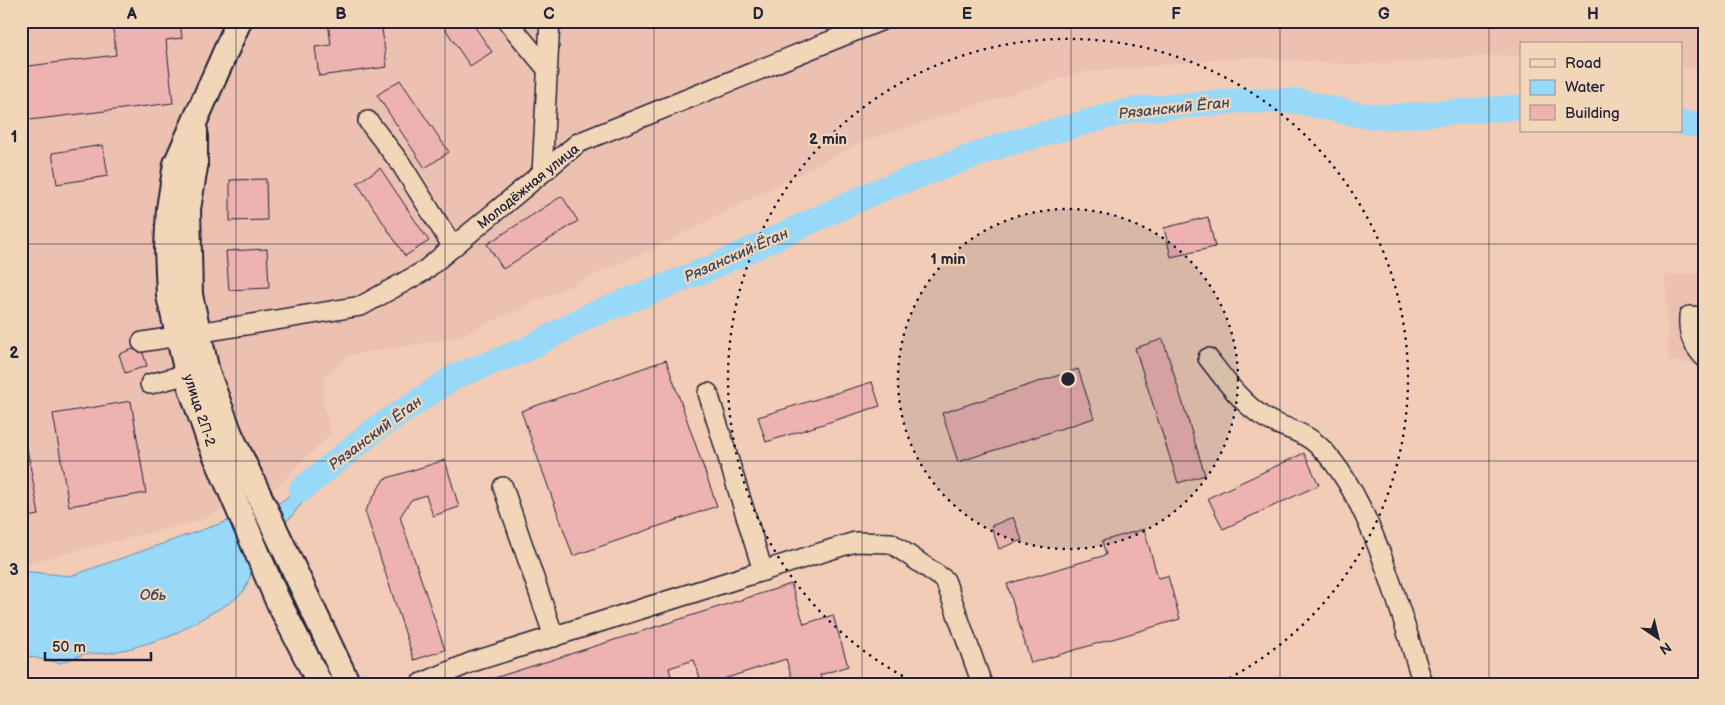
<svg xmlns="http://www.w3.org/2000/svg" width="1725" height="705" viewBox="0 0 1725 705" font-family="'Balsamiq Sans',sans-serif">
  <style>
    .built { fill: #edc1b2 }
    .water { fill: #98d8f9; stroke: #698fad }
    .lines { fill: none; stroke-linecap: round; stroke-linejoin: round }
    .river { stroke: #98d8f9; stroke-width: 25 }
    .building { fill: #eeb3b0; stroke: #22223b }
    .minor-casing { stroke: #22223b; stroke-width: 22 }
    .major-casing { stroke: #22223b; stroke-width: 28 }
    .minor { stroke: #f2d6b8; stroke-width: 19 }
    .major { stroke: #f2d6b8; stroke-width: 24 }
    .grid { fill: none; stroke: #22223b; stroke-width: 1; stroke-opacity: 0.55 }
    .ring { fill: none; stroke: #22223b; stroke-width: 2.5; stroke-dasharray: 2.5 5 }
    .labels { text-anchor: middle; stroke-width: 4.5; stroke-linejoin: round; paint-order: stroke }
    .street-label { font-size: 14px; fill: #22223b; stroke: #f2d6b8 }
    .water-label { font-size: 15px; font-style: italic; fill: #3a4661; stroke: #f2d6b8 }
    .centre { fill: #22223b; stroke: #f2d6b8; stroke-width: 2.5 }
    .ring-label { font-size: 15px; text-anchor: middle; font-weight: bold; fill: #22223b; stroke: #f2d6b8; stroke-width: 4.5; stroke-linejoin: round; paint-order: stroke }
    .neatline { fill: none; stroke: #22223b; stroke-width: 2 }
    .grid-label { font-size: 16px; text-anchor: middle; font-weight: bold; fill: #22223b }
  </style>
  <rect width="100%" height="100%" fill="#f2ccb6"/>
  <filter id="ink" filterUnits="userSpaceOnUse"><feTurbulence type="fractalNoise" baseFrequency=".02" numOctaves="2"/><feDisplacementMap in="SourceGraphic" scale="10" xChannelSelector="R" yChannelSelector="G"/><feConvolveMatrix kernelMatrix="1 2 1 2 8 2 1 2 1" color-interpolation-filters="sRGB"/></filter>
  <g filter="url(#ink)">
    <g class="built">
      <polygon points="21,21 1704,21 1704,70 1681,68 1681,44 1521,44 1521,57 1502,55 1356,65 1250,57 1078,73 864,141 663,244 456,338 349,355 324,378 323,404 331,433 279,485 198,521 27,563 21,562"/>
      <polygon points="1704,273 1704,365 1669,361 1665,275"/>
    </g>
    <polygon class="water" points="321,462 330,477 310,493 291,517 265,539 244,591 231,602 171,636 132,648 109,653 84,654 60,663 21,655 21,571 71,576 213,526 272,507 285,499"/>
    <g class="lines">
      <g class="river">
        <polyline points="1681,123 1704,126"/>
        <polyline points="301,490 377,428 456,376 525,350 586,317 713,267 877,191 1003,145 1131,110 1237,101 1296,101 1360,115 1388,117 1521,107"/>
      </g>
    </g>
    <g class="building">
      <polygon points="112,21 180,21 182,38 166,40 173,103 21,121 21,67 116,55"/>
      <polygon points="328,21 381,21 387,67 319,76 315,47 331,45"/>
      <polygon points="440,21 471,21 492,52 470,66"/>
      <polygon points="400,80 449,152 425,168 377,95"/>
      <polygon points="103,145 108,176 57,184 52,153"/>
      <polygon points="380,168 429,241 405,256 357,183"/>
      <polygon points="266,179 267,220 230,221 230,180"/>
      <polygon points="562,196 578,221 503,269 487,244"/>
      <polygon points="1208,217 1215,247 1171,257 1164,228"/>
      <polygon points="267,249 269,288 229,290 226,251"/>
      <polygon points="1163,339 1205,475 1178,483 1135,348"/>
      <polygon points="133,349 143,353 147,366 125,373 119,354"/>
      <polygon points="666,360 717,506 573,556 521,411"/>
      <polygon points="1078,369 1094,418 958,462 942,413"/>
      <polygon points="872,382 880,406 766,442 758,417"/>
      <polygon points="131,401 146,493 69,506 53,414"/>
      <polygon points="21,448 27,448 39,515 21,518"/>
      <polygon points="1304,453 1319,485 1223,529 1208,498"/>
      <polygon points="445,460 459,507 433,516 426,495 411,500 400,517 445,650 414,660 365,511 384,479"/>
      <polygon points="1013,517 1022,540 999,549 991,526"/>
      <polygon points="1144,529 1158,578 1168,576 1180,619 1031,663 1007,584 1106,555 1102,541"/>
      <polygon points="791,584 804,624 833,615 848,666 820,675 823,684 794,684 786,659 708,684 702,684 694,660 669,668 673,684 486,684 485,681"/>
    </g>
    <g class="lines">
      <defs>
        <g id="minor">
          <polyline points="507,21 547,69"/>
          <polyline points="368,121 401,164 453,247"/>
          <polyline points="542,173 550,21"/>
          <path d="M1704,317l-15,-1c-1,18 3,28 15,41"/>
          <polyline points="142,342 361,306 424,271 578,143 880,21"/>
          <path d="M1208,358c17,22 33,45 57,60 15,9 34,12 48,23 55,43 89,177 110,243"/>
          <polyline points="150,384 188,374"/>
          <polyline points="708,393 763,571"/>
          <polyline points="503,487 554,637"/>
          <polyline points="420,684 472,662 855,542 891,543 945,580 982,684"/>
        </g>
        <g id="major">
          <polyline points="239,21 176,164 169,209 167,247 169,296 190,385 209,440 277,599 320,684"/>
          <polyline points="195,131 195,167 188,209 190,295 207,372 230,434 348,684"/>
        </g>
      </defs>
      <use href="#minor" class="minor-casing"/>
      <use href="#major" class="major-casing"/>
      <use href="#minor" class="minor"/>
      <use href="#major" class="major"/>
    </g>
  </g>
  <path class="grid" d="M236,21v663M445,21v663M654,21v663M862,21v663M1071,21v663M1280,21v663M1489,21v663M21,244h1683M21,461h1683"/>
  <circle cx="1068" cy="379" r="170" fill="#22223b" fill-opacity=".12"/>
  <g class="ring">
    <circle cx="1068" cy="379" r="170"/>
    <path d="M916 683A340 340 0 1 1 1220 683"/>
  </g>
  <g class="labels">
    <g class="street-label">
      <text transform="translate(528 186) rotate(-39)" y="5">Молодёжная улица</text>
      <text transform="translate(200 410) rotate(72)" y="5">улица 2П-2</text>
    </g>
    <g class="water-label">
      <text transform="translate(1174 108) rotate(-6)" y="5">Рязанский Ёган</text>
      <text transform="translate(736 255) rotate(-24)" y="5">Рязанский Ёган</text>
      <text transform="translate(375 433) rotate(-37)" y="5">Рязанский Ёган</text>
      <text x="153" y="600">Обь</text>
    </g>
  </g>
  <circle cx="1068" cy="379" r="8" class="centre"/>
  <g class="ring-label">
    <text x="828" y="144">2 min</text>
    <text x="948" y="264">1 min</text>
  </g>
  <rect width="1725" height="705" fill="none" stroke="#f2d6b8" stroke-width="55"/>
  <rect x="1520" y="42" width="162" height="90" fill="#f2d6b8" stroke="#9f8e86"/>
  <rect x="1530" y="59" width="25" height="8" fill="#f2d6b8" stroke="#9f8e86"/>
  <text x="1565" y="68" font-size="15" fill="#22223b">Road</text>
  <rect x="1530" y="80" width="25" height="15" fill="#98d8f9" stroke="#9f8e86"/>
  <text x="1565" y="92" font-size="15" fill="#22223b">Water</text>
  <rect x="1530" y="105" width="25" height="15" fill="#eeb3b0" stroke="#9f8e86"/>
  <text x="1565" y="118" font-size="15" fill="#22223b">Building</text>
  <g transform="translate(1658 638) rotate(145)" stroke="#f2d6b8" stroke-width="4" paint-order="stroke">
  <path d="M0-4L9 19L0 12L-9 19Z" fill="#22223b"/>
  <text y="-8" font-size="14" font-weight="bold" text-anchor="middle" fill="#22223b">N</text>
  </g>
  <path d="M45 652v8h106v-8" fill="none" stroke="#22223b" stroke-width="2.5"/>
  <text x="52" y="652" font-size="15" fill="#22223b" stroke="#f2d6b8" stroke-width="4" paint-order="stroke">50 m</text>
  <rect x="28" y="28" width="1670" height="650" class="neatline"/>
  <g class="grid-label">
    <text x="132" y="19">A</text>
    <text x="341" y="19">B</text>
    <text x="549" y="19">C</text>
    <text x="758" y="19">D</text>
    <text x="967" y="19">E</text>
    <text x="1176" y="19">F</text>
    <text x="1384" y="19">G</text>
    <text x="1593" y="19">H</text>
    <text x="14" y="142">1</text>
    <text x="14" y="358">2</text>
    <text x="14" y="575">3</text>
  </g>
</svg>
